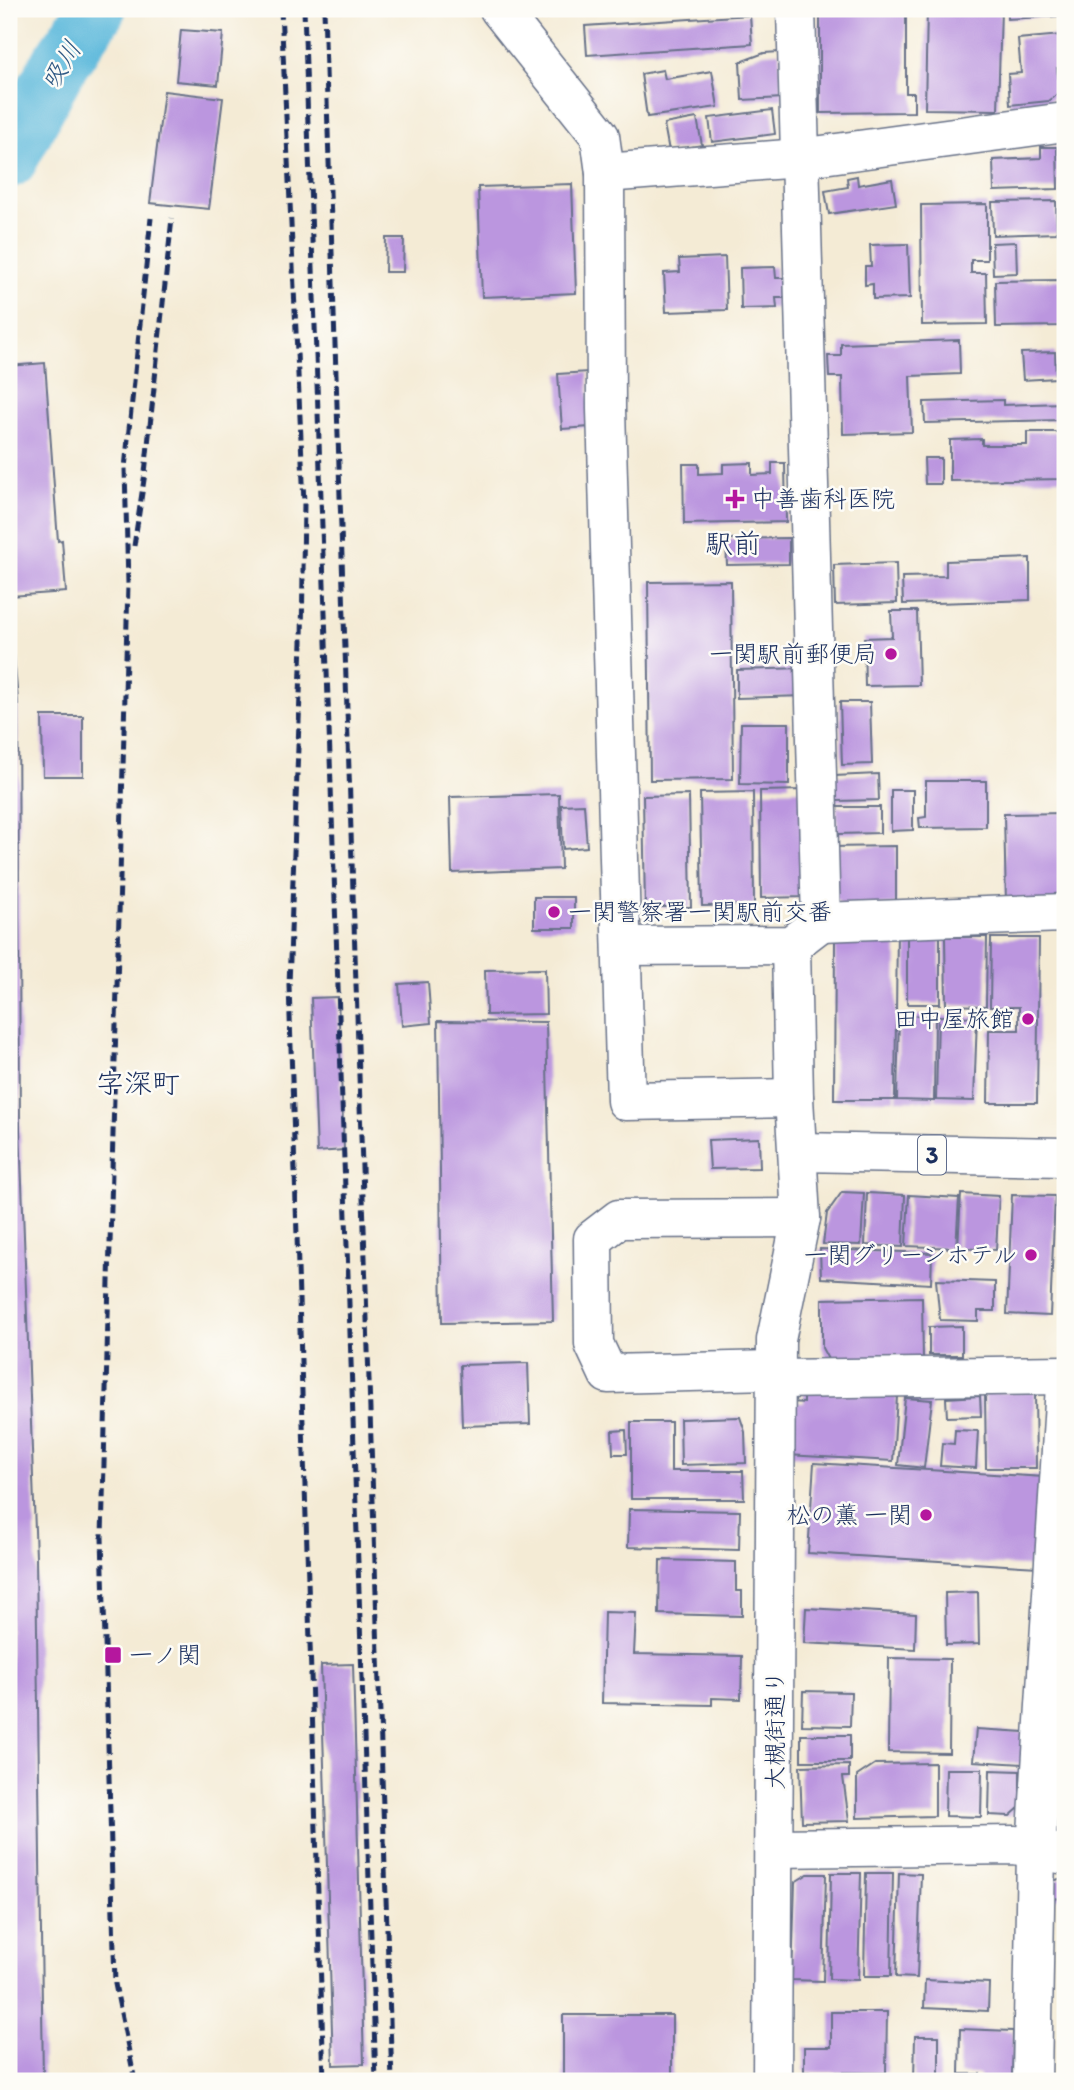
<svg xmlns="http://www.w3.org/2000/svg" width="1074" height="2090" viewBox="0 0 1074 2090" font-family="Itim,'Klee One',sans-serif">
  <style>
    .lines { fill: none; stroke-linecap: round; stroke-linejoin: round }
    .river { stroke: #5ebadc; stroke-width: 58 }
    .building { fill: #bb96df }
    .minor-casing { stroke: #677188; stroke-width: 41 }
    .major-casing { stroke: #677188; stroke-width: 41 }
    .minor { stroke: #fff; stroke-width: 38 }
    .major { stroke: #fff; stroke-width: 38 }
    .rail { stroke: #1b2f5e; stroke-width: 5; stroke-dasharray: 10 5; stroke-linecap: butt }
    .poi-dot { fill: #b5179e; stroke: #fdfcf7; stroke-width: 2.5 }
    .labels { text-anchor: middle; stroke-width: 5; stroke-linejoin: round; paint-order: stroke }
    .shield { fill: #fdfcf7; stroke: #5f6c8c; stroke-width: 2 }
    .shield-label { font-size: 23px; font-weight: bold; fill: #1b2f5e }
    .poi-label { font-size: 24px; fill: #1b2f5e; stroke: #fdfcf7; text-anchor: end }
    .street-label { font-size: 24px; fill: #1b2f5e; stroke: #fdfcf7 }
    .water-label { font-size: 26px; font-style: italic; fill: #2f5984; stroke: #fdfcf7 }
    .quarter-label { font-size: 28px; fill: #1b2f5e; stroke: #fdfcf7 }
  </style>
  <rect width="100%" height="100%" fill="#fdfcf7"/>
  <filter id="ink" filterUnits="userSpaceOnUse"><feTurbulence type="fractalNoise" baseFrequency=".0143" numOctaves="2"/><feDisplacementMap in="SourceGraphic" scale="14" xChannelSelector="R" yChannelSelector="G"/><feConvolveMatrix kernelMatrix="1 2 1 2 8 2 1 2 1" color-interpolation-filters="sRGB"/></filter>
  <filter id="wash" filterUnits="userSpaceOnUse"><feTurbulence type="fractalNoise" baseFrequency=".00686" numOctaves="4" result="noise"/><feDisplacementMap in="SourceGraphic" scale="28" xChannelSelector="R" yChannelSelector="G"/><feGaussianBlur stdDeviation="1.57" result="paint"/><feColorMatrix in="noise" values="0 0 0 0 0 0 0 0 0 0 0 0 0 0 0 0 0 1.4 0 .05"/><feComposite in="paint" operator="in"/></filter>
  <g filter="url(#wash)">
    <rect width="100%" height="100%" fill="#f4ebd5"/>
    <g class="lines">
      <polyline class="river" points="9,159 58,66 97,9"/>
    </g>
    <g id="blocks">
      <g class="building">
        <polygon points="531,9 559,9 560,16 541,19 540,12 532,14"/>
        <polygon points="820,9 906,9 906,93 914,93 914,112 820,113"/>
        <polygon points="927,9 1001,9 998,110 925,109"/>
        <polygon points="1007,9 1060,9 1060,16 1007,19"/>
        <polygon points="750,15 752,44 587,55 585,26"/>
        <polygon points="181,30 223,33 218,85 176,81"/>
        <polygon points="1061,35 1064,67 1057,68 1060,92 1049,101 1010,105 1008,74 1021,73 1018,39"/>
        <polygon points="779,52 783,98 742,100 740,62 764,53"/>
        <polygon points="663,70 665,79 712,71 718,107 647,117 641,74"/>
        <polygon points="164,91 223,98 209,209 150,203"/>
        <polygon points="772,110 775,134 712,142 709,118"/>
        <polygon points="697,118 702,145 669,151 664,124"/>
        <polygon points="1041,147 1057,147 1058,189 994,191 993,160 1041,158"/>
        <polygon points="857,176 858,185 892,179 896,204 829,214 825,191 848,187 847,178"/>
        <polygon points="572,184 576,293 482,297 478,187"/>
        <polygon points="1056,201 1057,233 993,235 992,202"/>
        <polygon points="987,204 987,260 971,260 971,273 986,273 987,324 922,325 921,205"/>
        <polygon points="386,238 404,238 403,272 385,272"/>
        <polygon points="1016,242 1017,273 993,274 992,243"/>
        <polygon points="908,244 910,298 873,299 873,284 865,285 865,266 871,266 870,245"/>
        <polygon points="725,257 727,310 666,312 664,273 680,272 679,259"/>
        <polygon points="775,267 776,278 784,278 785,298 776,298 777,308 741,309 740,268"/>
        <polygon points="1062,280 1063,326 996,327 995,281"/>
        <polygon points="959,340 960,374 910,376 912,432 843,434 842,377 829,377 828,356 841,356 841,344"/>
        <polygon points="1055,352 1056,378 1023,380 1021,353"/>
        <polygon points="45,363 58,541 62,540 66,592 10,596 9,366"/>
        <polygon points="588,372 590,427 562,429 558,374"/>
        <polygon points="1003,400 1003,405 1063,403 1063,420 925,423 924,402"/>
        <polygon points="1027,432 1062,432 1063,479 950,481 950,440 982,439 982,445 1027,445"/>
        <polygon points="924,458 941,458 941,484 925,484"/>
        <polygon points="752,463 752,475 772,474 772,463 785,463 786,522 684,524 683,464 699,464 699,474 723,473 723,464"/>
        <polygon points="789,538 789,564 727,565 726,539"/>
        <polygon points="1030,558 1030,600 903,604 902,577 946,576 946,561"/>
        <polygon points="896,563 897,603 835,605 834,565"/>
        <polygon points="731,581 733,779 650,780 648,582"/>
        <polygon points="891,611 917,611 919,685 865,686 864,638 892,637"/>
        <polygon points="11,620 18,701 20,1130 36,1557 43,2081 9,2081"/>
        <polygon points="803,668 804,696 737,698 737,670"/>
        <polygon points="840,702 870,702 872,764 842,765"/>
        <polygon points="42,716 83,716 83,776 43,776"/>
        <polygon points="741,723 789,723 789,785 740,784"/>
        <polygon points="878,774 879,800 835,801 834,776"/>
        <polygon points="926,781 986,781 986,827 920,828 919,818 926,817"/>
        <polygon points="804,790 805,897 761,898 760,791"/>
        <polygon points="891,790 913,790 913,830 891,831"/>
        <polygon points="753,792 754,905 702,906 700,793"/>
        <polygon points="559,794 561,869 452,873 450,797"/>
        <polygon points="689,795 691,907 645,907 643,796"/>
        <polygon points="584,804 587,847 563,849 561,805"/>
        <polygon points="837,807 880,807 880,833 837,834"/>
        <polygon points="1065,813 1065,901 1006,903 1004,814"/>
        <polygon points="896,846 896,905 842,905 829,892 829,847"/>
        <rect x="534" y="897" width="40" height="31"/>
        <polygon points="897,928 895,1100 834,1100 835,941"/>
        <rect x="907" y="937" width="33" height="67"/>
        <polygon points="945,937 987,937 986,1006 946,1005"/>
        <polygon points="991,938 1039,938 1037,1103 988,1103 989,1030 1019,1030 1019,1007 990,1007"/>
        <polygon points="545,969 546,1014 486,1015 485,970"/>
        <polygon points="428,982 431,1023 402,1026 399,984"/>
        <polygon points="338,997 344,1150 317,1152 311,998"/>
        <polygon points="899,1015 935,1016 934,1101 897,1100"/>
        <polygon points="938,1016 977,1017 974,1101 936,1100"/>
        <polygon points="438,1021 546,1022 553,1321 442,1323"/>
        <polygon points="759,1138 760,1168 710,1169 708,1140"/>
        <polygon points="842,1192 864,1193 861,1245 823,1244 827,1213"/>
        <polygon points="867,1193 905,1195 903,1247 865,1245"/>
        <polygon points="961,1194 999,1196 996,1250 958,1248"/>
        <polygon points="909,1195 959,1198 956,1248 906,1246"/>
        <polygon points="1012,1195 1055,1196 1050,1316 1007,1314"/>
        <polygon points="820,1249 932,1253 931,1284 821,1278"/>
        <polygon points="936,1280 995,1282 995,1311 978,1311 978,1321 940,1320"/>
        <polygon points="922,1297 923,1361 830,1363 822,1348 822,1299"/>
        <polygon points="962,1326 962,1355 929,1355 929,1327"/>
        <polygon points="528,1363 530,1424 462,1426 460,1365"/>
        <polygon points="804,1391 897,1396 893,1461 787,1455 791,1402 804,1403"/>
        <polygon points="1035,1392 1036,1468 986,1468 985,1393"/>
        <polygon points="980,1396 981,1416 947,1417 946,1398"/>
        <polygon points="905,1398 932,1400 924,1468 898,1465"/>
        <polygon points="740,1417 745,1432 746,1463 681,1465 680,1419"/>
        <polygon points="631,1422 671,1422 671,1471 743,1471 744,1499 631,1499"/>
        <polygon points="626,1430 627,1454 613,1454 612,1431"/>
        <polygon points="955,1430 978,1431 976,1468 940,1466 942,1443 954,1444"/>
        <polygon points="814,1463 1044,1477 1038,1567 808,1553"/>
        <polygon points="629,1509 740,1511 739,1550 628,1547"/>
        <polygon points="660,1560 736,1562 736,1591 742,1591 742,1616 659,1614"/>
        <polygon points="978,1592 979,1644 946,1645 945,1593"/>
        <polygon points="806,1608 916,1614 915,1649 804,1643"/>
        <polygon points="604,1612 636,1613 634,1654 742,1656 741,1699 712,1698 712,1705 602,1703"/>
        <polygon points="889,1658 950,1659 949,1753 888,1752"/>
        <polygon points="353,1664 364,2064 333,2065 321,1665"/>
        <polygon points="803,1691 851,1692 850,1726 802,1725"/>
        <polygon points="976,1729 1025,1732 1023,1764 973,1761"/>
        <rect x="801" y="1735" width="49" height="26"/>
        <polygon points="935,1763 935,1816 857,1818 857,1776 875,1764"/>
        <polygon points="849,1765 849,1777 843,1777 849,1821 802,1822 800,1766"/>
        <polygon points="946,1769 982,1769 981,1817 945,1816"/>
        <polygon points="990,1770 1020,1771 1020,1807 1010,1816 989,1815"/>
        <polygon points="831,1873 861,1873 858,1980 829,1979"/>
        <polygon points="866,1873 893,1873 891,1976 864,1976"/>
        <polygon points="899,1873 921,1874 917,1978 896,1977"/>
        <polygon points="808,1874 826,1874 823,1981 792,1980 795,1882"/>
        <polygon points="1065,1877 1065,1899 1052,1898 1053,1881"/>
        <polygon points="925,1980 989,1983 988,2011 924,2008"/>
        <polygon points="831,2012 887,2012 886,2073 804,2072 804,2047 831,2047"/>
        <rect x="563" y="2015" width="109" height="66"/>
        <polygon points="960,2029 1013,2031 1012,2081 980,2081 980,2074 959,2074"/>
        <polygon points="915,2036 939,2036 939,2080 914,2080"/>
      </g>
    </g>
  </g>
  <g filter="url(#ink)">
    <use href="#blocks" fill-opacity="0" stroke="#677188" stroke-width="2"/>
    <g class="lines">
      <defs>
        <g id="minor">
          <polyline points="499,9 600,136 605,173 606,409 626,1101 794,1098"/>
          <polyline points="605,173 800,158 1065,122"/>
          <polyline points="821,922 1065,913"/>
          <polyline points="622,946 791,945 821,922 796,9"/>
          <polyline points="775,1370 608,1374 594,1344 593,1239 619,1219 801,1218"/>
          <polyline points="776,1379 1065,1375"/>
          <polyline points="774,1848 1015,1845 1065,1855"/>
          <polyline points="772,2081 776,1340 801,1218 794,1098 791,945"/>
          <polyline points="1032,2081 1036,1849 1065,1386"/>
        </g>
        <polyline id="major" points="799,1152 1065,1157"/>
      </defs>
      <use href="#minor" class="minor-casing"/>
      <use href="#major" class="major-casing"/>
      <use href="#minor" class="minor"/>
      <use href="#major" class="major"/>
      <g class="rail">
        <polyline points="281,9 304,503 302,642 289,985 324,2081"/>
        <polyline points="304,9 376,2081"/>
        <polyline points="324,9 392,2081"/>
        <polyline points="134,546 145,473 172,218"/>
        <polyline points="135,2081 115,1984 102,1537 128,584 125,468 151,218"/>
      </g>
    </g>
  </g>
  <g class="poi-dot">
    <path d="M731.5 488.5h7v7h7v7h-7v7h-7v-7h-7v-7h7z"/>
    <circle cx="891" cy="654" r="7"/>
    <circle cx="554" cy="912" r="7"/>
    <circle cx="1028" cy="1019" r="7"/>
    <circle cx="1031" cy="1255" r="7"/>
    <circle cx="926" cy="1515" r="7"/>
    <rect x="104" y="1646" width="18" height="18" rx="3.5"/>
  </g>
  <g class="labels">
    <rect class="shield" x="918" y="1135.5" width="28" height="39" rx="5"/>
    <g class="shield-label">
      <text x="932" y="1163">3</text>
    </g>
    <g class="poi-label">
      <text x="751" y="507" text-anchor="start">中善歯科医院</text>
      <text x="877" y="662">一関駅前郵便局</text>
      <text x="568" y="920" text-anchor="start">一関警察署一関駅前交番</text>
      <text x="1014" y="1027">田中屋旅館</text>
      <text x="1017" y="1263">一関グリーンホテル</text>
      <text x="912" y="1523">松の薫 一関</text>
      <text x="129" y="1663" text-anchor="start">一ノ関</text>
    </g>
    <g class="street-label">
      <text transform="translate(775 1730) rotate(-90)" y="8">大槻街通り</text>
    </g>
    <g class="water-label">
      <text transform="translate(61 65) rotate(-59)" y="9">吸川</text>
    </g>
    <g class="quarter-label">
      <text x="733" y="553">駅前</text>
      <text x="138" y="1093">字深町</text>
    </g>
  </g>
  <rect width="1074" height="2090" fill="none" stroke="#fdfcf7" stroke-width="35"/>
</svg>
